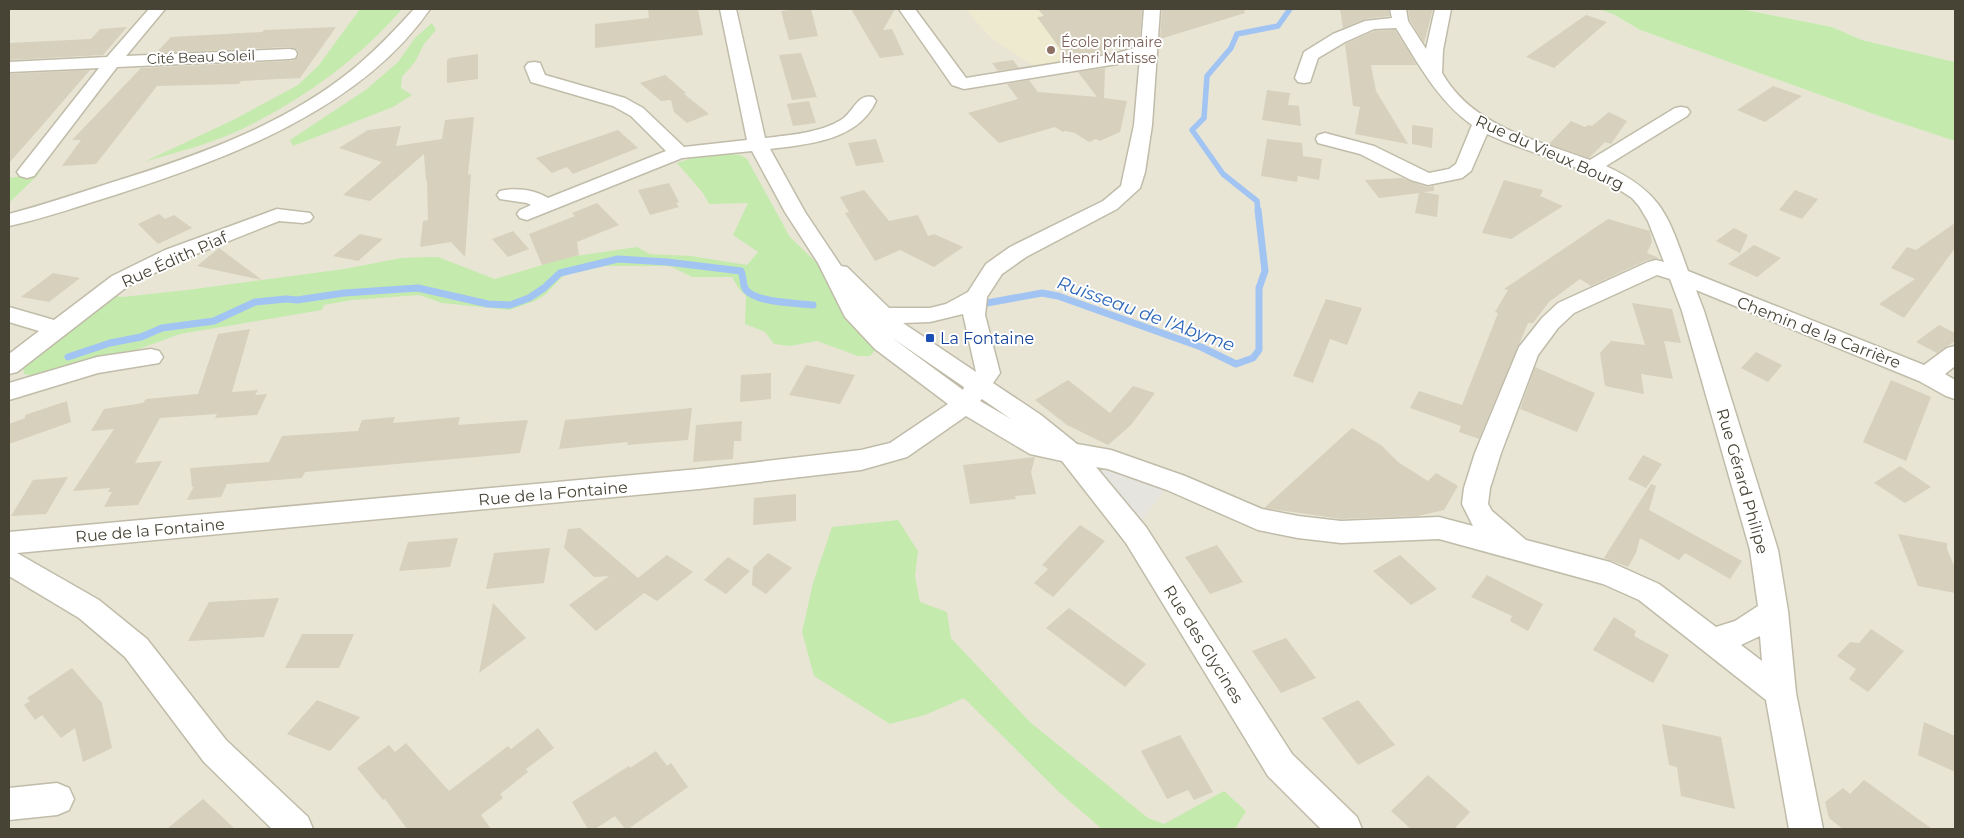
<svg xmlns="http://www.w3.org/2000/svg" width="1964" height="838" viewBox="0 0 1964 838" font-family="Montserrat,sans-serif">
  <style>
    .residential { fill: #e8e5d5 }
    .education { fill: #eeead0 }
    .green { fill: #c5eaae }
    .parking { fill: #e5e4df }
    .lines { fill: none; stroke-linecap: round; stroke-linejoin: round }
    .stream-far1 { stroke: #a1c4f3; stroke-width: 5.5 }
    .stream { stroke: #a1c4f3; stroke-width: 7 }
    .building { fill: #d6d0bc }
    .minor-casing { stroke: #c0bca9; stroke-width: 3 }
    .minor { fill: #fff; fill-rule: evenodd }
    .education-dot { fill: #8d6e63; stroke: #fff; stroke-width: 2 }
    .transit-dot { fill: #1a4fb4; stroke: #fff; stroke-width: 2 }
    .labels { text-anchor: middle; stroke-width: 4; stroke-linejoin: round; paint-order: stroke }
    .far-education-label { font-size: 14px; fill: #785e54; stroke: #fff; text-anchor: start }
    .far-street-label { font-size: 14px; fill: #474335; stroke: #fff }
    .street-label { font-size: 16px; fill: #474335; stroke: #fff }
    .transit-label { font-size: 16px; fill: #164399; stroke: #fff; text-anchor: start }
    .water-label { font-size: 18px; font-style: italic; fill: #2a65b8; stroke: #fff }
  </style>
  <rect width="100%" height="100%" fill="#f4f2e7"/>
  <g class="residential">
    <polygon points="9,9 1597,9 1613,14 1640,30 1879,116 1955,141 1955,829 9,829"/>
    <polygon points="1741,9 1955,9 1955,62 1862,40 1832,27"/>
  </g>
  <polygon class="education" points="965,9 1078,9 1085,17 1097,60 1039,69 992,39"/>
  <g class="green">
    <path d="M360,9h42c-44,51 -100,91 -160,120 -31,15 -65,23 -98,33l91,-43 63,-34 21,-20z"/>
    <polygon points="1597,9 1741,9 1832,27 1862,40 1955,62 1955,141 1879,116 1640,30 1613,14"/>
    <polygon points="432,23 436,30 424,44 415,62 402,77 401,88 412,95 393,107 293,146 290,140 367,89 398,62 415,38"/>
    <polygon points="719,153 740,155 747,159 790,237 822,268 842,314 877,348 870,356 858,356 817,341 790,346 774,344 765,332 745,324 746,296 739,289 732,277 692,277 672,267 667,266 605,266 568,274 562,277 546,294 535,301 509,310 442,303 419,295 352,300 324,305 322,310 180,334 125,354 41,377 24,374 22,363 109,295 122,297 187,290 344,269 401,258 427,257 438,257 495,279 569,257 637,247 650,254 691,256 747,265 758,252 733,235 748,203 709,204 703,193 677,163 698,156"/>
    <polygon points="40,173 10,202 9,203 9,178"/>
    <polygon points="898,520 918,551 915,576 920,602 947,612 951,638 1030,722 1148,818 1164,824 1224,791 1246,811 1235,829 1102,829 1060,793 964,698 925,715 890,724 814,676 802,632 813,583 832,527"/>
  </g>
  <polygon class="parking" points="1108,467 1164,491 1137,526 1101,470"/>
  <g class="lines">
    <polyline class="stream-far1" points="1258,211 1257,201 1223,174 1192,130 1204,118 1207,76 1231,48 1237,34 1278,26 1290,9"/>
    <g class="stream">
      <polyline points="987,303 1042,293 1058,296 1201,347 1236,364 1253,358 1259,350 1259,288 1265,271 1258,210"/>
      <path d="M68,357l42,-14 31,-6 21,-9 52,-7 41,-19 31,-3 11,1 47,-7 74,-5 70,16 22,1 19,-7 15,-10 16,-15 58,-14 49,3 74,9c3,6 1,13 5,19 11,13 51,13 67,15"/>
    </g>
  </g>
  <g class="building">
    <polygon points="648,9 698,9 703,35 595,48 595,24 649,18"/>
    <polygon points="801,9 811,9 818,36 789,40 781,11"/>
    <polygon points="851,9 895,9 883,30 892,29 904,55 880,58"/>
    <polygon points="1038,9 1142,9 1140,38 1128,38 1130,44 1107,45 1106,53 1068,60 1037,17 1044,16"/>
    <polygon points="1162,9 1244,9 1245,13 1160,39"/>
    <polygon points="1340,9 1388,9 1390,16 1365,19 1343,28"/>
    <polygon points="1408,9 1433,9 1424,43 1410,20"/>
    <polygon points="1586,15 1607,22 1554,68 1526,57"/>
    <polygon points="127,27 103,55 9,60 9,43 91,39 100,29"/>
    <polygon points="336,27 300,78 241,81 239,84 157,86 96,164 62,166 81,140 72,140 141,68 289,61 295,60 299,55 297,49 289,47 156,53 171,37 262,32 264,30"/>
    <polygon points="1395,30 1417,65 1371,65 1376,91 1408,144 1355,134 1360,107 1353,106 1345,44 1374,31"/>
    <polygon points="801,53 817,97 792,100 779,55"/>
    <polygon points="478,54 478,79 447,83 447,60 450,58"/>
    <polygon points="1013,60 1019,68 998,71 992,63"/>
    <polygon points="1105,68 1104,98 1127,101 1120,132 1100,141 1096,139 1089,142 1075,133 1065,131 1063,132 1055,127 999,143 968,113 1018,99 1007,84 1029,80 1038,92 1097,97 1078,72"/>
    <polygon points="90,70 39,129 9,163 9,74"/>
    <polygon points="665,75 686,93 684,94 709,114 687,123 674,112 671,100 661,101 640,83"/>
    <polygon points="1773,86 1802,96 1765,122 1737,110"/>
    <polygon points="1267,90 1290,93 1288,105 1299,106 1301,126 1262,120"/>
    <polygon points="809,101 816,123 793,126 787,104"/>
    <polygon points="1609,112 1627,121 1611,144 1605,142 1589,158 1549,144 1571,121 1585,127 1588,125 1592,126"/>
    <polygon points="474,117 468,175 471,174 465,257 451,242 420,247 423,221 428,220 427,180 426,181 424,154 370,201 343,195 382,162 339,148 368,130 401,126 396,146 442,139 445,120"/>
    <polygon points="1412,125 1433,128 1432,148 1412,144"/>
    <polygon points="618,130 638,148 573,174 567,167 552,173 536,158"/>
    <polygon points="876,139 884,162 856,166 848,143"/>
    <polygon points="1267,139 1302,143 1303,156 1322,159 1319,180 1298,176 1297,182 1261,176"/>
    <polygon points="1402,178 1427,187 1434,186 1434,191 1423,192 1439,195 1437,217 1415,213 1419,193 1379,198 1365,180"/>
    <polygon points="1504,180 1543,190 1540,196 1563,206 1511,239 1482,233"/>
    <polygon points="669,183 679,202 676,203 679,207 650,215 638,190"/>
    <polygon points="864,190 889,221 918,215 928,236 934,234 963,247 934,267 900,250 875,261 845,213 849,212 840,197"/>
    <polygon points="1795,190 1818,199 1802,219 1779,210"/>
    <polygon points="597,203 619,225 577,242 579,255 542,265 529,234 575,216 572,213"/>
    <polygon points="159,214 165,219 174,215 192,228 158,244 138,224"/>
    <polygon points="1608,219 1650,231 1652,242 1647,253 1659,258 1647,260 1591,286 1580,279 1549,302 1533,323 1528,323 1479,439 1459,432 1461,426 1410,408 1419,391 1462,405 1498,313 1495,312 1508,290 1504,289"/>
    <polygon points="1955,223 1955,248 1904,318 1879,304 1915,279 1891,268 1907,247 1916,250"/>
    <polygon points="1734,228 1748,235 1740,253 1716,241"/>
    <polygon points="513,231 529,249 508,257 492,239"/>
    <polygon points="360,234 383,239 358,261 333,256"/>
    <polygon points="1754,245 1781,258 1757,277 1728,264"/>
    <polygon points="219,248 262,280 197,266"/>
    <polygon points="53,273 80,278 49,302 21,297"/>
    <polygon points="1326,299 1362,308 1347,345 1330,339 1313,383 1293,376"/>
    <polygon points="1632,303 1672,309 1681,343 1664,341 1673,379 1641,374 1644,394 1605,386 1600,353 1611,341 1645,345"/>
    <polygon points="1939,325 1955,333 1955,341 1937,353 1916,342"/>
    <polygon points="250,329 232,392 258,390 255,395 267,394 257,415 215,418 217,414 160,418 135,463 162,461 138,505 104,507 112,492 108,492 110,488 73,491 114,429 91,431 104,409 143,403 146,399 198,394 218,334"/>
    <polygon points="1756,352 1782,365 1768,382 1741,368"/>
    <polygon points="806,365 855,375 840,404 789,395"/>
    <polygon points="1535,367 1595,393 1577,432 1520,409"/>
    <polygon points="771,373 771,399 740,402 741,375"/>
    <polygon points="1068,380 1110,413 1133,386 1155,393 1131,425 1108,445 1067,425 1035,400"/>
    <polygon points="1891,380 1931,397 1906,461 1863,442"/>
    <polygon points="67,401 71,422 9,444 9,424 25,418 25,415"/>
    <polygon points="692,408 688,440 627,445 628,442 559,449 565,420"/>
    <polygon points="395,417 393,423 460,417 458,425 528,420 520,453 305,472 302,478 227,484 221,497 187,500 194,486 192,487 190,468 269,462 282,436 358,431 362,420"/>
    <polygon points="742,421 741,441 734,441 733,459 693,462 696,425"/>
    <polygon points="1352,428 1381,445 1398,462 1428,481 1436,473 1458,486 1444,510 1418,516 1341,519 1264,508"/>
    <polygon points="1643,455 1662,464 1646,488 1628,479"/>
    <polygon points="1035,457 1031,472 1036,494 1015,496 1016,499 970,504 963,465"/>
    <polygon points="1900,466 1931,487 1905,503 1874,483"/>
    <polygon points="68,477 46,514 11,516 33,480"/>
    <polygon points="1651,484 1656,486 1649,510 1742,561 1730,579 1685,553 1679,560 1640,538 1636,553 1628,567 1604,558"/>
    <polygon points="796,494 796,521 753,525 754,498"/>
    <polygon points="1080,525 1105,541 1053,597 1034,583 1048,569 1042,565"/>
    <polygon points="580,528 638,578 667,555 693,572 657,601 644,593 596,631 569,605 609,576 594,577 564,548 568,529"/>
    <polygon points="1898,534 1947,543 1947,549 1955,568 1955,593 1918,586"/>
    <polygon points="458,538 450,567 399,571 408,542"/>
    <polygon points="1217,545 1243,582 1210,594 1185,557"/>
    <polygon points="550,548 544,583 486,589 494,553"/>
    <polygon points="768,553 792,568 766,594 752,585 753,567"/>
    <polygon points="1400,555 1437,589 1411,605 1373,571"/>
    <polygon points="728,557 750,571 726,594 704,580"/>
    <polygon points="1487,575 1543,604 1528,631 1510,621 1512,616 1471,597"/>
    <polygon points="279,598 264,637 188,641 209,602"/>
    <polygon points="493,603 526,638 479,673"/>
    <polygon points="1069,608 1146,664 1125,687 1046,628"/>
    <polygon points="1614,617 1636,631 1634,636 1669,655 1653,683 1593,650"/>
    <polygon points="1871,629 1904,651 1868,692 1849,679 1856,669 1837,656 1850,642 1859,643"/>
    <polygon points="302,634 354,634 339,668 285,668"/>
    <polygon points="1286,638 1316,678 1281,693 1252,651"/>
    <polygon points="72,668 102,703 112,748 83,762 75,728 61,738 42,715 35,720 24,705 30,701 27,698"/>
    <polygon points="317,700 360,717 330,751 287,734"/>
    <polygon points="1358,700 1395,745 1358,765 1322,718"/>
    <polygon points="1924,722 1955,736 1955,772 1918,755"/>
    <polygon points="1662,724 1721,737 1735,809 1681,796 1677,767 1669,765"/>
    <polygon points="538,728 554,748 526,769 528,772 500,794 503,798 481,815 491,829 407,829 385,799 383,800 357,768 389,745 395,752 406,743 449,791 508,746 511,749"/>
    <polygon points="1180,735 1213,792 1194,800 1188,790 1167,799 1141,751"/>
    <polygon points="656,751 667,766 671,763 688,787 628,829 625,829 615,816 595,829 588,829 572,802 629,766 630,768"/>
    <polygon points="1428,775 1470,812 1454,829 1411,829 1391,811"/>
    <polygon points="1864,780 1932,829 1843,829 1829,818 1825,802 1843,788 1850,794"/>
    <polygon points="203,799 235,829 167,829"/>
  </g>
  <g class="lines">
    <defs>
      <g id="minor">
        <polygon points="149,9 165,9 126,56 289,49 295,50 297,54 295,58 289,59 117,67 34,176 27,178 20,176 17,172 20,168 99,68 9,72 9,62 107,57"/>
        <path d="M414,9h16c-69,100 -201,149 -312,185 -36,11 -72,24 -109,32v-12c34,-9 67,-20 101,-31 84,-26 173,-57 242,-113 23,-19 42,-39 62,-61z"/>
        <path d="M720,9h16l29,129c26,-3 54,-5 76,-18 13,-8 16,-27 32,-23l3,4c-18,40 -68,43 -106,48l35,63 36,54 6,1 42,41h41l16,-4 22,-12 18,-28 24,-17 93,-46 18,-15 13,-61 6,-68 -23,7 -153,25 -12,-4 -53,-76h16l51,69 148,-24 27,-8 3,-37h16l-8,116 -7,47 -5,16 -23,21 -91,48 -24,17 -15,23 -2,18 15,58 -7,10 48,32 36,29 34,6 74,26 77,33 36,7 43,5 98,-4 34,9 -11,-22 2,-16 11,-35 44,-106 23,-29 16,-15 90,-41 8,-2 8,2 -16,-41 -9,-15 -7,-8 -23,-15 -27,-13 -79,-29 -16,-7 -16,37 -9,7 -34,7 -17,-5 -51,-26 -42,-11 -2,-4 2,-4 7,-2 49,13 55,27 20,-4 7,-5 16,-39c-34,-24 -54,-62 -76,-97l-22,1 -29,13 -27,16 -8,24 -6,1 -6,-1 -3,-4 9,-26 29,-18 32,-13 27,-3 -2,-9h16l2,12 18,28 9,-40h16l-8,41 -1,23c31,54 94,67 148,87l85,-52 6,-1 6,1 3,4 -3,4 -81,50c57,27 62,50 82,105l236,94 23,-17 8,-2v20l-10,8 10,6v19l-9,-3 -27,-15 -223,-91 8,21 74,239 10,61 8,82 27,136h-34l-23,-129 -127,-100 -36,-16 -164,-45 -98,4 -43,-5 -40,-8 -91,-40 -59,-21 -12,-2 50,60 146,227 65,63 5,12h-41l-53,-53 -142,-233 -64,-82 -32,-7 -64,-38 -59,41 -46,13 -162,19 -682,64 82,47 48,39 79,101 82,77 5,12h-41l-68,-67 -79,-105 -46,-39 -70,-42v-44l690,-63 162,-19 29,-7 58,-39 -73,-55 -30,-32 -27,-54 -33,-51 -33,-61 -70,7 -155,62 -7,-2 -3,-4 3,-4 11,-5 -4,-2 -27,-4 -3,-4 3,-4c16,-4 35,-1 48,7l118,-47 -35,-35 -18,-10 -82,-24 -6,-15 3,-4 6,-1 6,1 5,12 80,23 18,10 41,39 63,-7zM1657,275l13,4 12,32 68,239 8,56 -23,15 -19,6 -57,-43 -49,-22 -84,-22 -34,-29 -4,-7 2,-16 11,-35 37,-98 20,-27 16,-15zM963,314l13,58 -73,-49 27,-1zM891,337l73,50 -1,3zM982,399l29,20 -31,-18zM1760,636l2,25 -21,-16z"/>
        <polygon points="277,209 310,213 313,217 310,221 303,223 279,221 181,260 128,286 17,372 9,374 9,354 39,331 9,322 9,307 54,320 112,276 165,250"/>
        <polygon points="151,349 159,351 163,357 159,363 98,373 9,400 9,383 97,357"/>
        <polygon points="57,783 69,788 74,799 69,810 57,815 9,820 9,788"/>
      </g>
    </defs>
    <use href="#minor" class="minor-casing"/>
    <use href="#minor" class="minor"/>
  </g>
  <circle class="education-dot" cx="1051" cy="50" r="5"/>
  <rect class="transit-dot" x="925" y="333" width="10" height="10" rx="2.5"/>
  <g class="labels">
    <g class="far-education-label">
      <text x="1061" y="47">École primaire<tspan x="1061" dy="16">Henri Matisse</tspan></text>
    </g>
    <g class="far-street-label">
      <text transform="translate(201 57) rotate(-2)" y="5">Cité Beau Soleil</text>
    </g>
    <g class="street-label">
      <text transform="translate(1550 152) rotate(24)" y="6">Rue du Vieux Bourg</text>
      <text transform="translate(174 259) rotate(-24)" y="6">Rue Édith Piaf</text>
      <text transform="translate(1819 332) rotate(21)" y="6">Chemin de la Carrière</text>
      <text transform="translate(1743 481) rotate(74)" y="6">Rue Gérard Philipe</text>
      <text transform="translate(553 493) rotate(-5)" y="6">Rue de la Fontaine</text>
      <text transform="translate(150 530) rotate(-5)" y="6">Rue de la Fontaine</text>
      <text transform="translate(1204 644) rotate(58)" y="6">Rue des Glycines</text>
    </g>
    <g class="transit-label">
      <text x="940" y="344">La Fontaine</text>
    </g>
    <g class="water-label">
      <text transform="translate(1146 314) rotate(20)" y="6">Ruisseau de l'Abyme</text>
    </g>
  </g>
  <rect width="1964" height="838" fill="none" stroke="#474335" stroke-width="20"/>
</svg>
